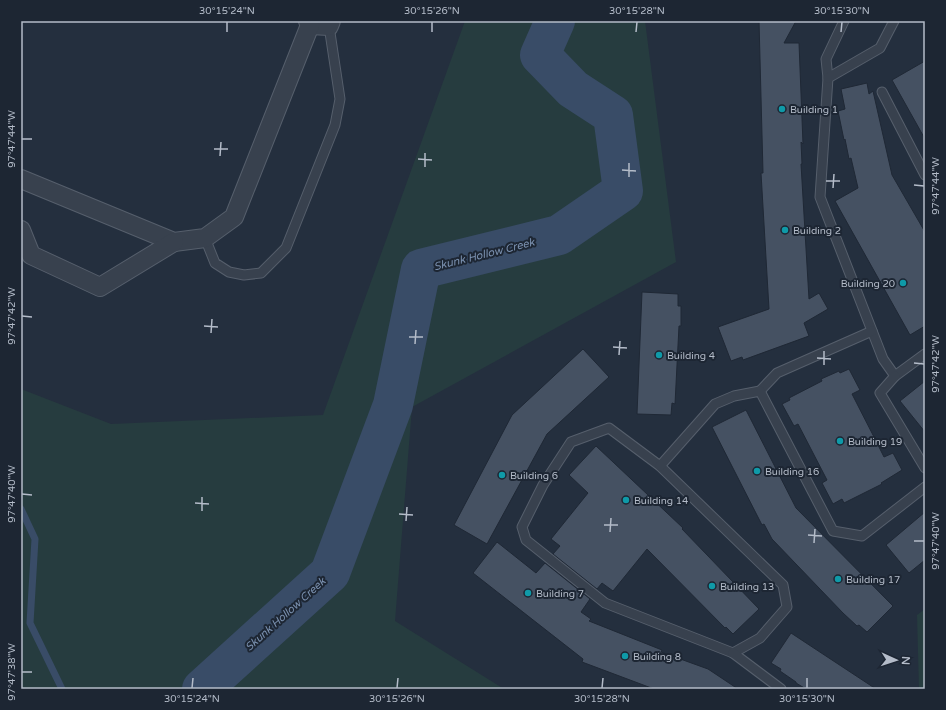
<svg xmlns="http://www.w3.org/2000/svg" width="946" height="710" viewBox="0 0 946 710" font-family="'Varela Round',sans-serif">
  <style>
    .green { fill: #263c3f }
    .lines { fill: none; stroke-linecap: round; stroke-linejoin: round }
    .stream { stroke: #394c67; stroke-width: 7 }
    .river { stroke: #394c67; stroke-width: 40 }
    .building { fill: #455162; stroke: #1f2835 }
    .service-casing { stroke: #565f6c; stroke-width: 11 }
    .minor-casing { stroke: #565f6c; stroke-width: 20 }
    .service { stroke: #38414e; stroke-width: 9 }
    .minor { stroke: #38414e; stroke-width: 18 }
    .ticks { fill: none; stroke: #b4bcc9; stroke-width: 1.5 }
    .culture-dot { fill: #0f9aa8; stroke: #1d2633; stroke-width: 1.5 }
    .labels { text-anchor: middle; stroke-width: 4; stroke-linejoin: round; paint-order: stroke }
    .poi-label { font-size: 10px; fill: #b4bcc9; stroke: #1d2633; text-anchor: start }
    .water-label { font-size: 11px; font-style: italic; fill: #7c92b1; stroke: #1d2633 }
    .neatline { fill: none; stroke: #b4bcc9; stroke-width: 1.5 }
    .ticks-label { font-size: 10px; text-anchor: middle; fill: #b4bcc9 }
  </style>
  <rect width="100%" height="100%" fill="#242f3e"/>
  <g class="green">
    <polygon points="465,21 645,21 676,262 412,407 395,621 504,689 21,689 21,389 111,424 323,415"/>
    <polygon points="925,609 925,689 919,689 917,615"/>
  </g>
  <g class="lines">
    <polyline class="stream" points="21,509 35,539 30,623 62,689"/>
    <polyline class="river" points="202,689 330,573 393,405 421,269 559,235 623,191 613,115 573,89 540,55 555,21"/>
  </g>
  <g class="building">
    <polygon points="759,21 796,21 784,43 799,43 803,144 801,142 802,164 801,164 809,299 819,293 828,309 804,323 809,336 743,360 742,357 731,361 718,327 769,309 761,173 763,173"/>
    <polygon points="925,61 925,139 892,80"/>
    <polygon points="867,83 869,94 873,91 892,175 925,232 925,326 910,335 835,201 858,188 851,158 849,159 845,139 844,140 838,111 845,109 841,89"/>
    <polygon points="642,292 678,294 678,306 681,306 681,326 679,326 675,404 672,403 671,415 637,414"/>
    <polygon points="583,349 609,377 547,434 487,544 454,525 512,415"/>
    <polygon points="849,369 860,390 852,394 875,439 884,457 893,453 902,470 881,483 882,484 844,503 842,499 833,504 822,483 827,480 798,424 794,426 782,404 790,400 789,398 822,381 821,379 839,371 840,373"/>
    <polygon points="925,381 925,432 900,401"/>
    <polygon points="746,410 796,508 893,606 867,632 859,625 857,626 843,613 772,539 764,524 762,525 712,427"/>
    <polygon points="596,446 683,528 682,529 759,609 733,634 726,627 725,628 647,549 613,591 602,583 597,589 553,554 560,546 551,539 588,493 569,475"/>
    <polygon points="925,512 925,560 909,573 886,545"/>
    <polygon points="497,542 536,573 545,563 590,599 581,612 591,619 589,621 662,650 661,652 708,669 738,689 654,689 582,662 583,659 473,573"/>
    <polygon points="791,633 876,689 806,689 796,683 796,682 780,671 781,669 771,663"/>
  </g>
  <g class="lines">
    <defs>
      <g id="service">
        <polyline points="844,21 826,59 828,78 820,197 883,359 895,376 925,354"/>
        <polyline points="828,78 880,48 894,21"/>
        <polyline points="882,92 925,175"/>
        <polyline points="205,238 215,263 229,272 244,275 261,273 286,248 335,125 340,99 329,26"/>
        <polyline points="895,376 880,393 925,468"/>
        <polyline points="760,391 777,373 872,331"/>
        <polygon points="609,428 660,466 783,585 787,607 760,638 733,653 605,603 526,540 522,527 543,485 571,442"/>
        <polyline points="660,466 715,404 734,396 760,391 833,531 862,536 925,487"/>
        <polyline points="733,653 781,689"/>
      </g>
      <g id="minor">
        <polyline points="310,25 329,26 331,21"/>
        <polyline points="21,179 174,242 205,238 234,217 310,25 308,21"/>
        <polyline points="21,230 31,255 100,287 174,242"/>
      </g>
    </defs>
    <use href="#service" class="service-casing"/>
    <use href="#minor" class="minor-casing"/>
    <use href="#service" class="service"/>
    <use href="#minor" class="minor"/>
  </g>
  <path class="ticks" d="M227,32v-10M432,32v-10M636,32l1,-10M841,32l1,-10M22,139h10M214,149h14M220,156l1,-14M418,159l14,1M425,167v-14M622,170l14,1M629,177v-14M826,181h14M914,185l10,1M833,188l1,-14M22,316l10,1M204,326l14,1M211,333l1,-14M409,337h14M415,344l1,-14M613,347l14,1M619,355l1,-14M817,358l14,1M914,363l10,1M824,365v-14M22,494l10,1M195,503l14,1M202,511v-14M399,514l14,1M406,521l1,-14M604,525h14M610,532l1,-14M808,535l14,1M914,541h10M814,543l1,-14M22,672h10M192,688l1,-10M397,688l1,-10M602,688l1,-10M807,688v-10"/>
  <g class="culture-dot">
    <circle cx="782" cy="109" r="4"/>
    <circle cx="785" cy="230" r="4"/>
    <circle cx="903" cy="283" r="4"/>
    <circle cx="659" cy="355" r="4"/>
    <circle cx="840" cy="441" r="4"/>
    <circle cx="757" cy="471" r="4"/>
    <circle cx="502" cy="475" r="4"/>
    <circle cx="626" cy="500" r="4"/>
    <circle cx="838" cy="579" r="4"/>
    <circle cx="712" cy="586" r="4"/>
    <circle cx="528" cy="593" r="4"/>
    <circle cx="625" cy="656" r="4"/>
  </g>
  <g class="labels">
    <g class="poi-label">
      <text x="790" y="113">Building 1</text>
      <text x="793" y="234">Building 2</text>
      <text x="895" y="287" text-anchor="end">Building 20</text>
      <text x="667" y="359">Building 4</text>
      <text x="848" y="445">Building 19</text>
      <text x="765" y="475">Building 16</text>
      <text x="510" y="479">Building 6</text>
      <text x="634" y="504">Building 14</text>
      <text x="846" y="583">Building 17</text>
      <text x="720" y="590">Building 13</text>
      <text x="536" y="597">Building 7</text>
      <text x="633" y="660">Building 8</text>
    </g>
    <g class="water-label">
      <text transform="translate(484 254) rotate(-14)" y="4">Skunk Hollow Creek</text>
      <text transform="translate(285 614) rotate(-42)" y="4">Skunk Hollow Creek</text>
    </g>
  </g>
  <rect width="946" height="710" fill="none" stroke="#1d2633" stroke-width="44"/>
  <g transform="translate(896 660) rotate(93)" stroke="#1d2633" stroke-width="3" paint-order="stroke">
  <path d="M0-3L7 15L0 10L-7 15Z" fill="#b4bcc9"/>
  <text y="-6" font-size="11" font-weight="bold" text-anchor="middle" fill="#b4bcc9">N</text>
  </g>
  <rect x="22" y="22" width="902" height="666" class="neatline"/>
  <g class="ticks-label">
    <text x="227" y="14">30°15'24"N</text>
    <text x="432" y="14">30°15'26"N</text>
    <text x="637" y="14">30°15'28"N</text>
    <text x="842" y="14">30°15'30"N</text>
    <text transform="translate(11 139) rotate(-90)" y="4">97°47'44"W</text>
    <text transform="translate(935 186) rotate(-90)" y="4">97°47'44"W</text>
    <text transform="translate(11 316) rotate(-90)" y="4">97°47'42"W</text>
    <text transform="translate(935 364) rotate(-90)" y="4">97°47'42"W</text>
    <text transform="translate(11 494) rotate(-90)" y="4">97°47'40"W</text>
    <text transform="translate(935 541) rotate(-90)" y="4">97°47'40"W</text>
    <text transform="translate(11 672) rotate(-90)" y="4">97°47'38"W</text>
    <text x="192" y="702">30°15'24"N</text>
    <text x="397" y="702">30°15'26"N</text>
    <text x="602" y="702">30°15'28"N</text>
    <text x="807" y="702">30°15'30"N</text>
  </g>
</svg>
